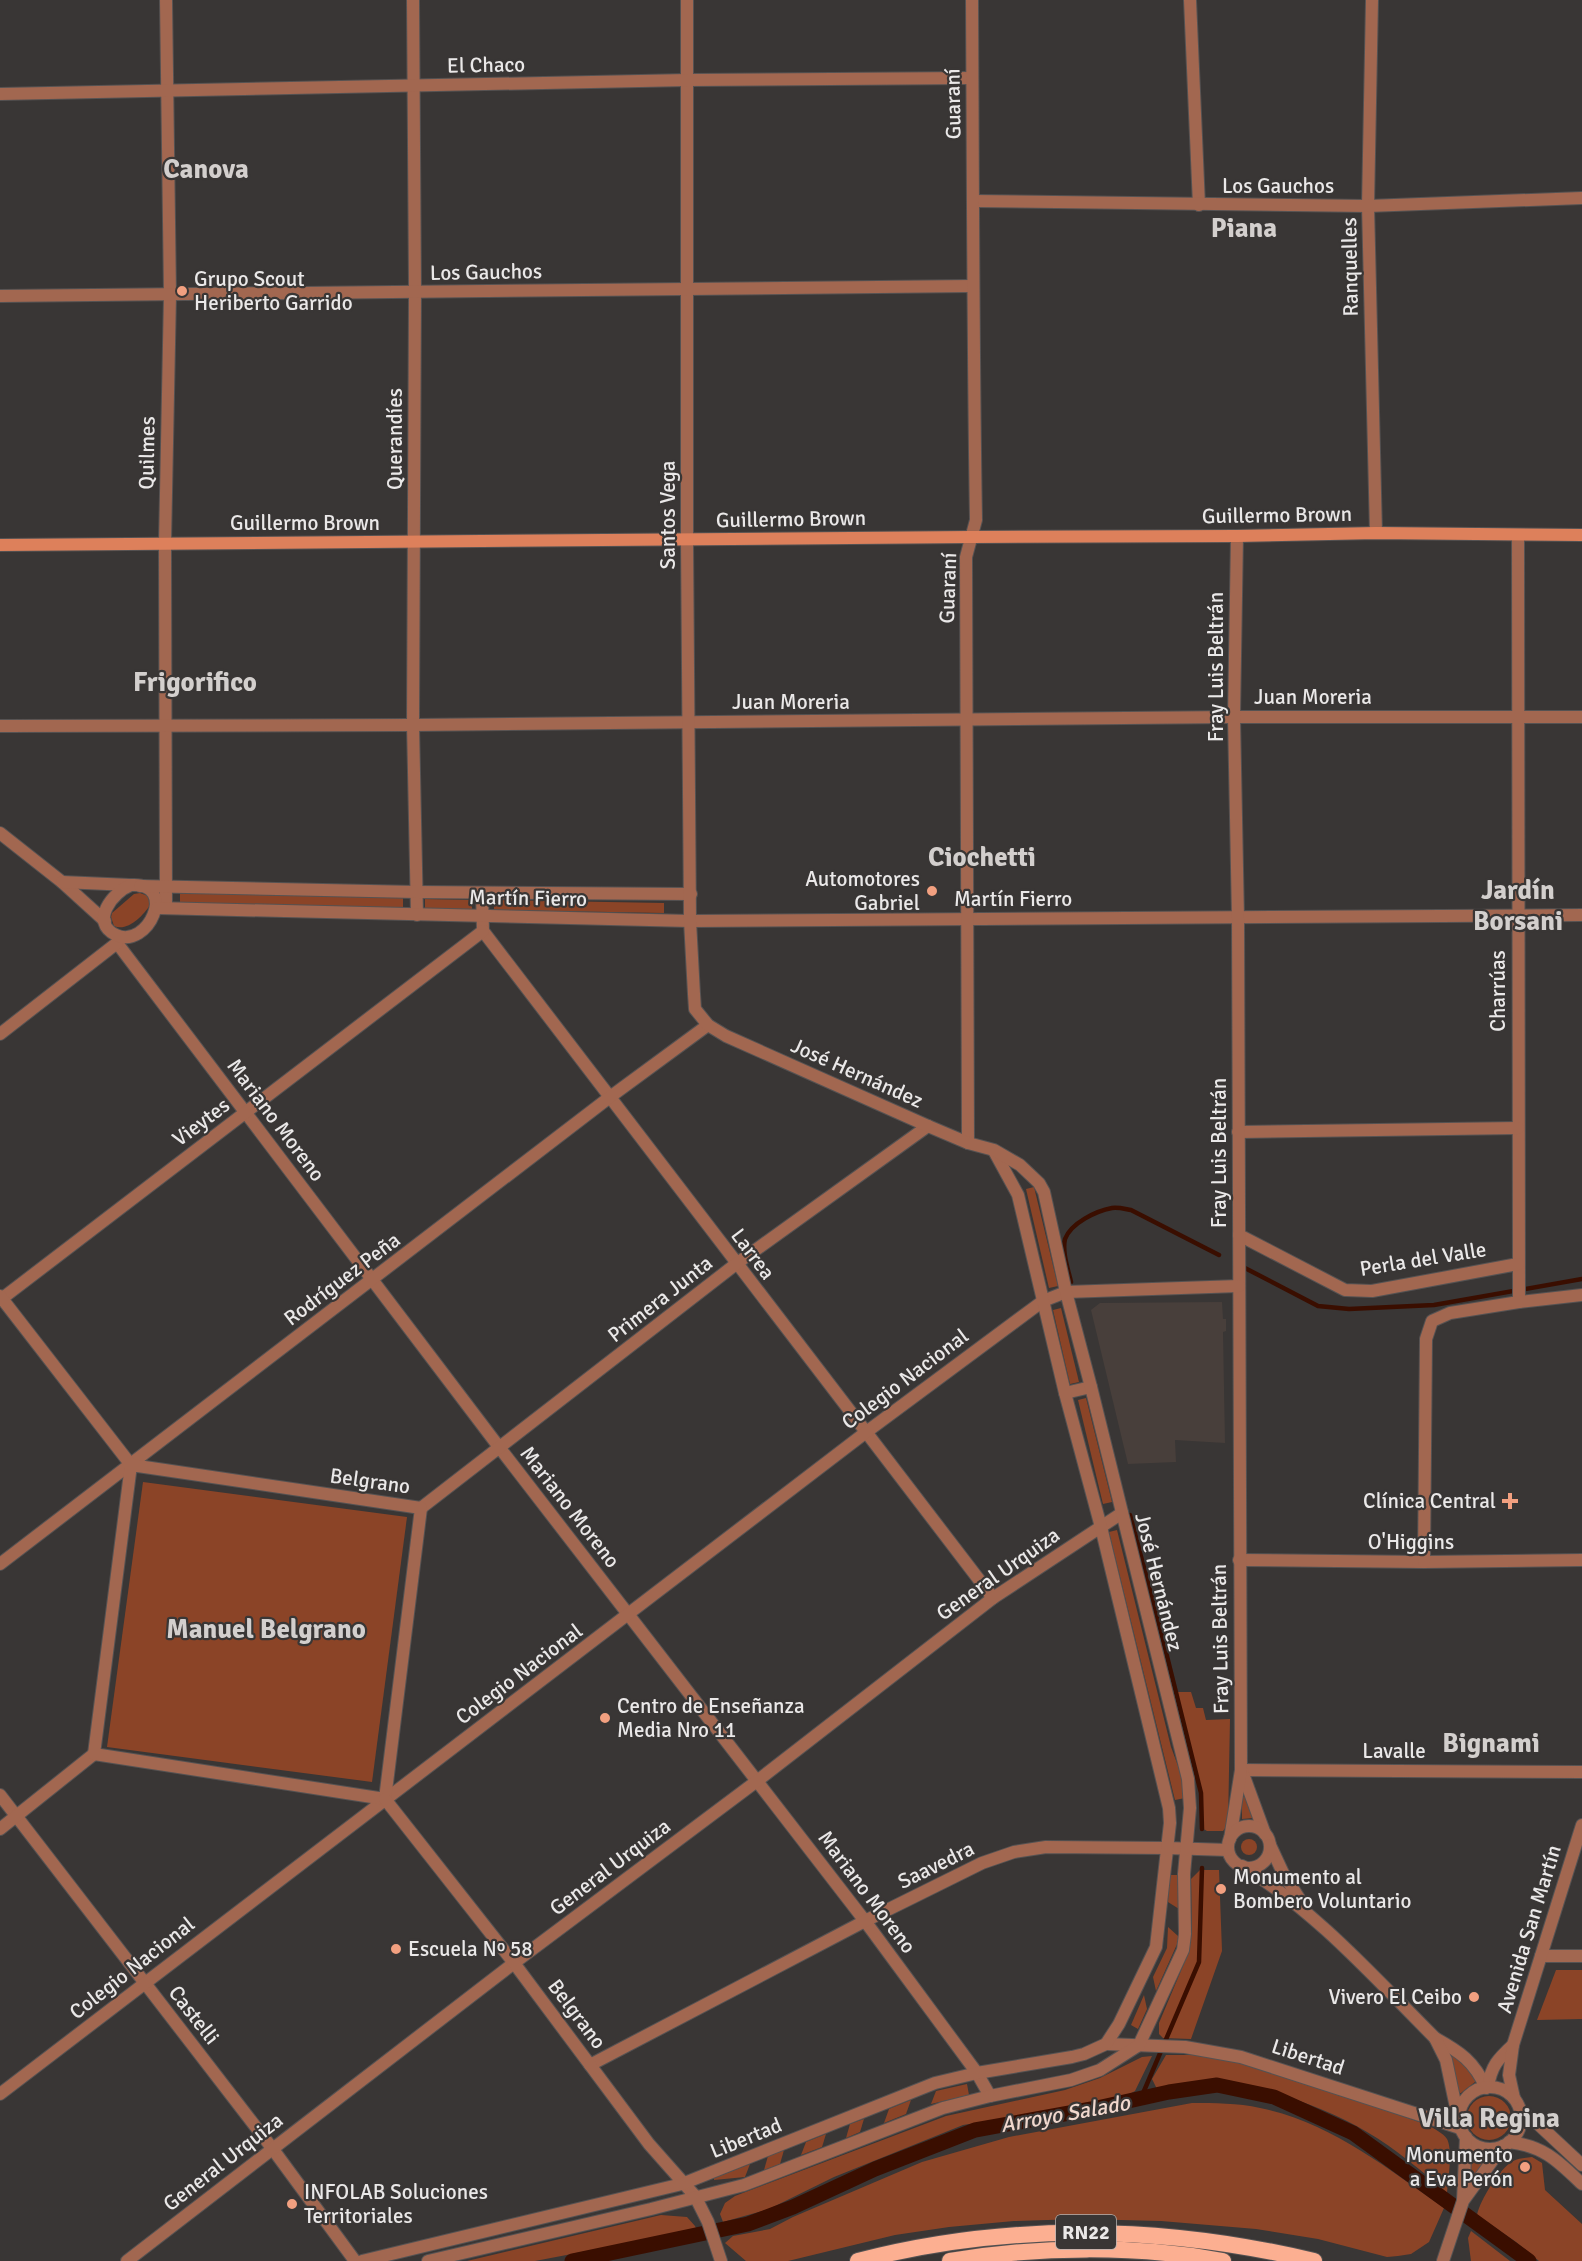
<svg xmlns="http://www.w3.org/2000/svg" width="1582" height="2261" viewBox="0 0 1582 2261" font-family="Signika,sans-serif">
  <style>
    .built { fill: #483f3b }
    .green { fill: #8b4427 }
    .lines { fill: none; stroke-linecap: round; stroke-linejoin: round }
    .stream { stroke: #3a0e00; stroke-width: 4.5 }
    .canal { stroke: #3a0e00; stroke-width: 15 }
    .minor-casing { stroke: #555252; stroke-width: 14 }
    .tertiary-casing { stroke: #555252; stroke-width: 14 }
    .secondary-casing { stroke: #555252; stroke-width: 14 }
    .trunk-casing { stroke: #555252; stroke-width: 18 }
    .minor { stroke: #a26750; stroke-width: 12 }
    .tertiary { stroke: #a26750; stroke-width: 12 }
    .secondary { stroke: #dd805b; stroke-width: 12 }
    .trunk { stroke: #fcaf91; stroke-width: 16 }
    .poi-dot { fill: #f2a080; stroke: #393635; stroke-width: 2 }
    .labels { text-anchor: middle; stroke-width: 4.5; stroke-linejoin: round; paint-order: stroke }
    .shield { fill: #393635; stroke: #b5b3b2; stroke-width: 1.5 }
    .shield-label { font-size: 20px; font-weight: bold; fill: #eae8e8 }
    .street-label { font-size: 21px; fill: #eae8e8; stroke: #393635 }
    .poi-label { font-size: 21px; fill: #eae8e8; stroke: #393635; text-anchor: start }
    .water-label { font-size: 22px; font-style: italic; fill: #f0d7cd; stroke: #393635 }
    .district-label { font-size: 27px; font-weight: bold; fill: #d3cfcd; stroke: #393635 }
  </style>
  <rect width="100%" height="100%" fill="#393635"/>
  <polygon class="built" points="1222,1302 1223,1319 1226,1319 1226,1331 1223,1332 1225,1443 1175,1440 1176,1462 1128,1464 1091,1310 1100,1303"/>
  <g class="green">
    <path d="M140,893l8,3 2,9c-7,11 -23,27 -36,21l-3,-9 1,-4 22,-19z"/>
    <polygon points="180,893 403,898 403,908 180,903"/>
    <polygon points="425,899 472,900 472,910 425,908"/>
    <polygon points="494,900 664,903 664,913 494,910"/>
    <polygon points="1034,1187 1058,1286 1049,1288 1026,1189"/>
    <polygon points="1061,1308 1079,1382 1070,1384 1053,1310"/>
    <polygon points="1086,1398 1112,1502 1103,1504 1078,1400"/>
    <polygon points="143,1482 407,1517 372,1782 107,1747"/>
    <polygon points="1117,1530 1171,1747 1181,1774 1185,1798 1175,1800 1109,1532"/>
    <polygon points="1177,1692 1191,1692 1196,1708 1203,1708 1206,1720 1230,1719 1228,1824 1223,1831 1207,1831 1202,1828 1200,1822 1200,1789"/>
    <polygon points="1242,1797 1245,1797 1253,1818 1242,1819"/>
    <circle cx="1249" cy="1847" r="8"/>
    <polygon points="1200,1870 1219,1870 1222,1951 1191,2039 1163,2038 1159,2034 1159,2023 1188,1954 1192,1931 1191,1879"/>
    <polygon points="1169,1875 1179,1875 1179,1909 1168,1902"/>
    <polygon points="1168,1927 1178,1936 1178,1942 1156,1991 1153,1977 1167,1948"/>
    <polygon points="1556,1970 1582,1970 1582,2019 1537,2020"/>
    <polygon points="1144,1995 1147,2009 1138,2029 1131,2025"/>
    <polygon points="1451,2054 1456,2056 1475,2078 1475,2082 1461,2093 1458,2093"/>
    <path d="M1166,2055h38l43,8 181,62c6,4 15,8 19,14 6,11 1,41 0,54 -25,-22 -51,-44 -80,-61 -47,-28 -120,-53 -174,-50 -12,1 -25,4 -36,7l-5,-10z"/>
    <polygon points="1152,2056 1135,2091 1116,2101 963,2125 834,2177 769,2209 723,2222 720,2214 725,2203 735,2196 946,2116 1065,2090 1100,2078 1142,2057"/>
    <polygon points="967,2084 969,2095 931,2104 936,2091"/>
    <circle cx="1489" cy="2118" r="22"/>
    <polygon points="911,2100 906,2114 884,2123 889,2109"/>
    <path d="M1192,2103c22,0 46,0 68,5 70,14 127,60 184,100l-15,34 -18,12 -13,2 -11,1 -69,-18 -62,-10 -95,-8 -81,-2 -66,2 -65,6 -54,8 -107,26h-42l-21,-18 8,-7 37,-7 23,-12 129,-55 87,-25z"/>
    <polygon points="864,2119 860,2132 846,2138 850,2124"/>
    <polygon points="826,2134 822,2147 801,2155 806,2142"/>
    <polygon points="784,2150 780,2164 764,2170 768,2156"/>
    <polygon points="1467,2151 1487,2160 1469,2186"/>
    <path d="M1532,2157l10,6 3,27 37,34v37h-43l-23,-19 -39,-27c3,-15 23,-47 36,-54 6,-3 13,-3 19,-4z"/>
    <polygon points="750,2164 745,2177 714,2180 714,2178"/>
    <polygon points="661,2215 687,2217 695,2226 699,2235 656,2238 535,2261 467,2261"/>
    <polygon points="1471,2231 1510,2261 1471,2261 1468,2238"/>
  </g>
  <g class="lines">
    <g class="stream">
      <polyline points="1243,1267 1318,1306 1349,1309 1434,1305 1582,1279"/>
      <path d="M1071,1282c-3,-13 -9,-30 -6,-43 6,-16 31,-28 47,-31 6,-1 13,1 19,2l88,45"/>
      <polyline points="1130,1515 1161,1632 1201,1793 1202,1829"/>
      <polyline points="1141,2098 1199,1962 1202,1868"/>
    </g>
    <polyline class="canal" points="572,2261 748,2224 793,2207 875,2169 975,2130 1097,2108 1169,2092 1217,2085 1274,2097 1353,2133 1529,2261"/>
    <defs>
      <g id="minor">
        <polyline points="166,0 170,295 165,543 166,908"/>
        <polyline points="413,0 415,292 413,725 417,915"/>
        <polyline points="687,0 687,540"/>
        <polyline points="1190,0 1199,205"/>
        <polyline points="1372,0 1368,206 1376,533"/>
        <polyline points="0,94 688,80 972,78"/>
        <polyline points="974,201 1368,206 1582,198"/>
        <polyline points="0,296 972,286"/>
        <polyline points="1518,535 1519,1302"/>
        <polyline points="0,726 413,725 1234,717 1582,717"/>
        <polyline points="482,893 483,931"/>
        <polyline points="690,921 1582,915"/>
        <polyline points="483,931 993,1598"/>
        <polyline points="117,943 499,1447 865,1921 977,2073 990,2096"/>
        <polyline points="0,1034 117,943"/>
        <polyline points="1238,1132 1518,1128"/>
        <path d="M968,1143l-2,-586 10,-37c-3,-174 -3,-347 -4,-520"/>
        <polyline points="1239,1235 1345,1290 1372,1291 1518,1264"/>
        <polyline points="0,1300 483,931"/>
        <polyline points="421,1508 736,1264 928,1126"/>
        <polyline points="1239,1560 1424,1562 1582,1560"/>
        <polyline points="1424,1562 1426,1339 1432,1321 1450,1313 1519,1302 1582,1295"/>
        <polyline points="0,1564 610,1097 708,1025"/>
        <polyline points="1241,1770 1582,1772"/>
        <polyline points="1242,1771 1265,1834"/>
        <polyline points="0,1795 272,2148 355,2261"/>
        <polyline points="0,1829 94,1754"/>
        <polyline points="1230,1839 1241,1770 1238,918 1234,717 1237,536"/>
        <polyline points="1541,1956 1582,1956"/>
        <polyline points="1106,2044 1185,2047 1241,2057 1460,2128"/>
        <polyline points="590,2065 865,1921 982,1863 1014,1852 1046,1847 1167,1848"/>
        <polyline points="0,2094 865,1433 1043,1301 1066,1292 1239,1286"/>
        <polyline points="127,2261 514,1963 757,1781 993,1598 1122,1513"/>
      </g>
      <g id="tertiary">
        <polyline points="0,833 62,882 105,921"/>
        <polyline points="62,882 130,885"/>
        <path d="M131,885c48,-3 17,65 -15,50 -27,-13 -3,-43 15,-50z"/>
        <polyline points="140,886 416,892 691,894"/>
        <polyline points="157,908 690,921"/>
        <polyline points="0,1296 131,1465 421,1508 385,1799 94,1754 131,1465"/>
        <polyline points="1065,1393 1091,1387"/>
        <polyline points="385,1799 514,1963 649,2144 695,2196 708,2222 721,2261"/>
        <circle cx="1249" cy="1847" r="21"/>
        <polyline points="1270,1845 1283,1873 1302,1903"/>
        <polyline points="1167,1848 1228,1850"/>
        <path d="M1242,1866c74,45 132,111 193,172 25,14 39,23 51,50"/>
        <polyline points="1435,2038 1446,2060 1458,2117"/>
        <path d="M1488,2087c3,-21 10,-28 25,-42"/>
        <circle cx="1490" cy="2118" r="31"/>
        <polyline points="1514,2098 1509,2075 1513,2045 1582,1825"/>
        <polyline points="1520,2111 1538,2124 1582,2165"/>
        <path d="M1509,2142c35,4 49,19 73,42"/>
        <polyline points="1463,2200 1466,2137"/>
        <polyline points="362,2261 682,2184 935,2083 977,2073 1072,2057 1084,2054 1106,2044 1119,2024 1156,1947 1170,1823 1169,1808 1101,1527 1065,1393 1018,1195 994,1151"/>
        <polyline points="428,2261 651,2209 744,2185 943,2108 990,2096 1071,2080 1100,2070 1139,2045 1183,1950 1185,1934 1184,1874 1190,1808 1188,1779 1091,1387 1066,1292 1044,1192 1039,1183 1020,1165 994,1150 968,1143 928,1126 726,1036 708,1025 695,1009 694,994 690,921 687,540"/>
        <polyline points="1443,2261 1463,2201 1503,2146"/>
      </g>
      <polyline id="secondary" points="0,545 971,537 1237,536 1376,533 1582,535"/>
      <g id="trunk">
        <path d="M858,2261c150,-39 306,-36 456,0"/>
        <path d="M950,2261c88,-15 186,-16 273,0"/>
      </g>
    </defs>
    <use href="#minor" class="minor-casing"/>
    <use href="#tertiary" class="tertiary-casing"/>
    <use href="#secondary" class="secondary-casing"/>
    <use href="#trunk" class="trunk-casing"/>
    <use href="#minor" class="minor"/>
    <use href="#tertiary" class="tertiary"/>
    <use href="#secondary" class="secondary"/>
    <use href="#trunk" class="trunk"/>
  </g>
  <g class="poi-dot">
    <circle cx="182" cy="291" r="6"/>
    <circle cx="932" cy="891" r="6"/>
    <path d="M1507 1492h6v6h6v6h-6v6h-6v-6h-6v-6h6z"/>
    <circle cx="605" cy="1718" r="6"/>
    <circle cx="1221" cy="1889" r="6"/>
    <circle cx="396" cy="1949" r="6"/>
    <circle cx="1474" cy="1997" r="6"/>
    <circle cx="1525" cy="2167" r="6"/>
    <circle cx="292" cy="2204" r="6"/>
  </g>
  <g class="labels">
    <rect class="shield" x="1056" y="2215" width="60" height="34" rx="4.5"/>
    <g class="shield-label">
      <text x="1086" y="2239">RN22</text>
    </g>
    <g class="street-label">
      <text transform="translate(486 65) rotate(-1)" y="7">El Chaco</text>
      <text transform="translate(953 104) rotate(-91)" y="7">Guaraní</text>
      <text x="1278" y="193">Los Gauchos</text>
      <text transform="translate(1350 267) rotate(-91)" y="7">Ranquelles</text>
      <text transform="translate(486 272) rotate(-1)" y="7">Los Gauchos</text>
      <text transform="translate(395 439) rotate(-90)" y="7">Querandíes</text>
      <text transform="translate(147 453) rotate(-89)" y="7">Quilmes</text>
      <text transform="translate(668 515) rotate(-90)" y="7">Santos Vega</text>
      <text transform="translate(1277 515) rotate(-1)" y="7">Guillermo Brown</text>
      <text transform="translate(791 519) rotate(-1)" y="7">Guillermo Brown</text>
      <text x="305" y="530">Guillermo Brown</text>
      <text transform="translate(948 588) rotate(-88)" y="7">Guaraní</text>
      <text transform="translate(1216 667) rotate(-90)" y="7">Fray Luis Beltrán</text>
      <text x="1313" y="704">Juan Moreria</text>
      <text x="791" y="709">Juan Moreria</text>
      <text transform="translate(528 898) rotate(1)" y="7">Martín Fierro</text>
      <text x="1013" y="906">Martín Fierro</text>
      <text transform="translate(1498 991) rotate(-90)" y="7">Charrúas</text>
      <text transform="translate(857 1073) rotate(24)" y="7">José Hernández</text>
      <text transform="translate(276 1120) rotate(53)" y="7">Mariano Moreno</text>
      <text transform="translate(201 1122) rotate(-37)" y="7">Vieytes</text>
      <text transform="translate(1219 1153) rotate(-90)" y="7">Fray Luis Beltrán</text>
      <text transform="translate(753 1254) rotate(53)" y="7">Larrea</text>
      <text transform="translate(1423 1259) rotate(-9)" y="7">Perla del Valle</text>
      <text transform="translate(342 1279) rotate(-37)" y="7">Rodríguez Peña</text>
      <text transform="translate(660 1299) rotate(-38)" y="7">Primera Junta</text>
      <text transform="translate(905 1379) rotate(-37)" y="7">Colegio Nacional</text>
      <text transform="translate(370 1481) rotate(8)" y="7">Belgrano</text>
      <text transform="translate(570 1507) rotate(52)" y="7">Mariano Moreno</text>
      <text x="1411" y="1549">O'Higgins</text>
      <text transform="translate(998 1574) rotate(-35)" y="7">General Urquiza</text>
      <text transform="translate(1159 1582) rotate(76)" y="7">José Hernández</text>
      <text transform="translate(1220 1639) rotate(-91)" y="7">Fray Luis Beltrán</text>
      <text transform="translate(519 1674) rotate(-37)" y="7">Colegio Nacional</text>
      <text x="1394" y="1758">Lavalle</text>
      <text transform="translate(936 1865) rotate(-26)" y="7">Saavedra</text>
      <text transform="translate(610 1867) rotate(-37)" y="7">General Urquiza</text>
      <text transform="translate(867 1892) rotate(53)" y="7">Mariano Moreno</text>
      <text transform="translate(1529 1929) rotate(-73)" y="7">Avenida San Martín</text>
      <text transform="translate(132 1968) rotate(-38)" y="7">Colegio Nacional</text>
      <text transform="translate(577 2014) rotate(53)" y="7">Belgrano</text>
      <text transform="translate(194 2015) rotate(52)" y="7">Castelli</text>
      <text transform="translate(1308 2057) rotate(18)" y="7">Libertad</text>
      <text transform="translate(746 2138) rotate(-22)" y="7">Libertad</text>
      <text transform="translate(223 2162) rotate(-38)" y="7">General Urquiza</text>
    </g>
    <g class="poi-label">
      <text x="194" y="286">Grupo Scout<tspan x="194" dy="24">Heriberto Garrido</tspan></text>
      <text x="920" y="886" text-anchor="end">Automotores<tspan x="920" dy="24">Gabriel</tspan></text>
      <text x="1496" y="1508" text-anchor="end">Clínica Central</text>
      <text x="617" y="1713">Centro de Enseñanza<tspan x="617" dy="24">Media Nro 11</tspan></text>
      <text x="1233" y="1884">Monumento al<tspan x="1233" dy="24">Bombero Voluntario</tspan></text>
      <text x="408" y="1956">Escuela Nº 58</text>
      <text x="1462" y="2004" text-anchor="end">Vivero El Ceibo</text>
      <text x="1513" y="2162" text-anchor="end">Monumento<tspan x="1513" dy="24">a Eva Perón</tspan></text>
      <text x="304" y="2199">INFOLAB Soluciones<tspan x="304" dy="24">Territoriales</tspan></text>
    </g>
    <g class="water-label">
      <text transform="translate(1065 2113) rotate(-10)" y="8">Arroyo Salado</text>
    </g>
    <g class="district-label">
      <text x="206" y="178">Canova</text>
      <text x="1244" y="237">Piana</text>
      <text x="195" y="691">Frigorifico</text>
      <text x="982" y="866">Ciochetti</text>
      <text x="1518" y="899">Jardín<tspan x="1518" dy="31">Borsani</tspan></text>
      <text x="266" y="1638">Manuel Belgrano</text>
      <text x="1491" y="1752">Bignami</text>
      <text x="1489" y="2127">Villa Regina</text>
    </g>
  </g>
</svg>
